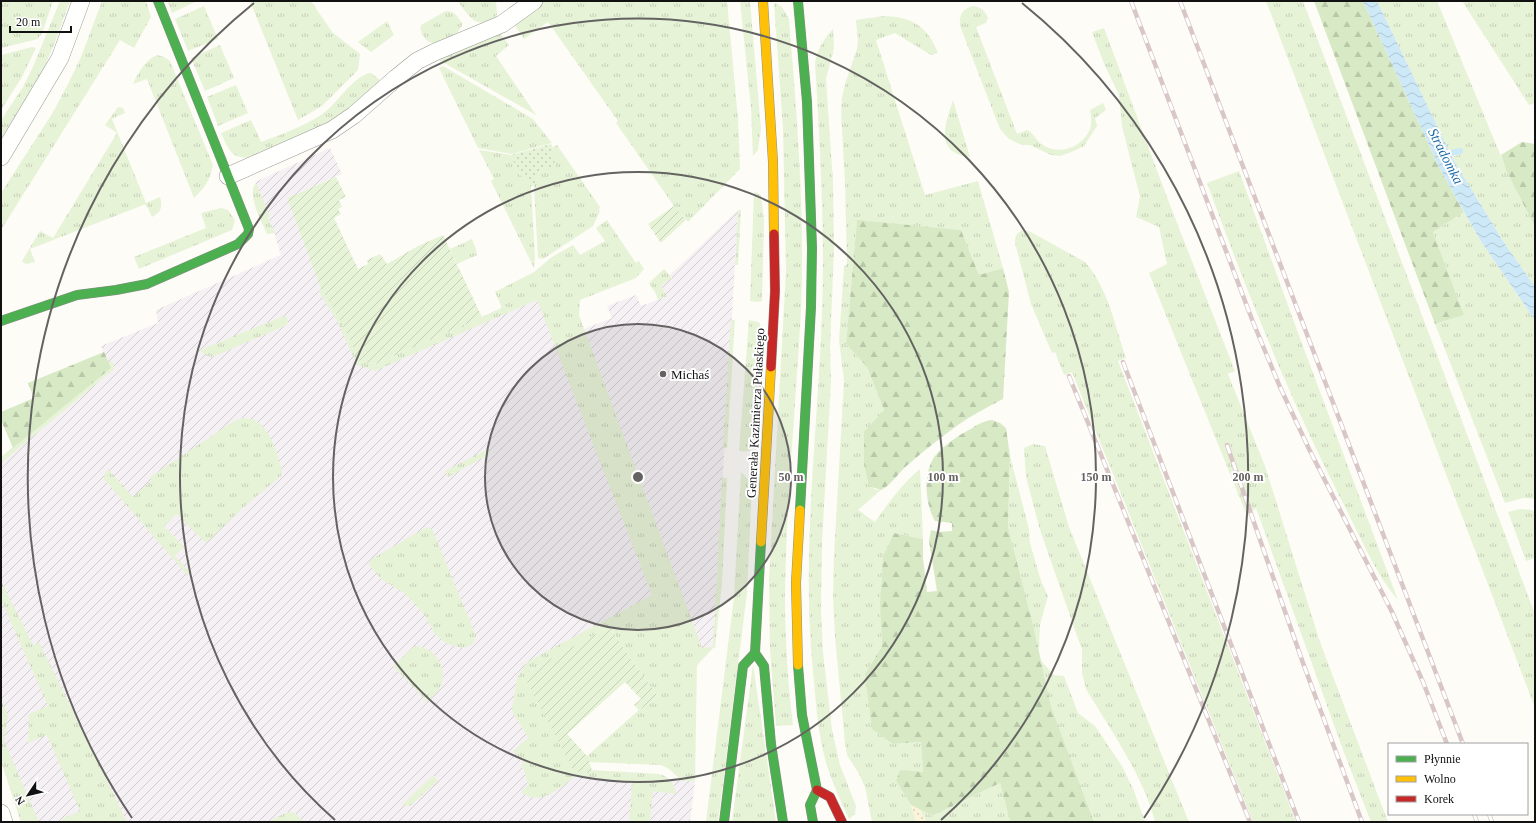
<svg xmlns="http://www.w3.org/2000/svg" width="1536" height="823" viewBox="0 0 1536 823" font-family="'Times New Roman',serif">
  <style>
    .industrial { fill: url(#industrial-furrows) }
    .grass { fill: url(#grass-tufts) }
    .forest { fill: url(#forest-firs) }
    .sand { fill: url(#sand-dots) }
    .park { fill: url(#park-dots) }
    .garden { fill: url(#garden-furrows) }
    .water { fill: url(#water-waves) }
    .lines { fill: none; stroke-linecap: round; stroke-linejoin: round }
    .stream { stroke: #cde8f7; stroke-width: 6 }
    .street-casing { stroke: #979795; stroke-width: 18 }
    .fast-casing { stroke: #8e8d8b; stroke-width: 10 }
    .slow-casing { stroke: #8e8d8b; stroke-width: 10 }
    .jam-casing { stroke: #8e8d8b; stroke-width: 10 }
    .street { stroke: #fffffe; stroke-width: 17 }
    .fast { stroke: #4caf50; stroke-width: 9 }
    .slow { stroke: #ffc107; stroke-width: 9 }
    .jam { stroke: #c62828; stroke-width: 9 }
    .rail-casing { stroke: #d9c6c7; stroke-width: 4.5 }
    .rail { stroke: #fff; stroke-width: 3; stroke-dasharray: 9; stroke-linecap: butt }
    .ring { fill: none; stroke: #646362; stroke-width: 2 }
    .poi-dot { fill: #646362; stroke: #fff; stroke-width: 1.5 }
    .labels { text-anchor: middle; stroke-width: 4; stroke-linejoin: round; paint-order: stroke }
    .poi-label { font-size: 13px; fill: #111; stroke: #fff; text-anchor: start }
    .street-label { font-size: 13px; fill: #111; stroke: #fff }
    .water-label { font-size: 14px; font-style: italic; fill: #1768a6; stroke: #fff }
    .centre { fill: #646362; stroke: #fff; stroke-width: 2 }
    .ring-label { font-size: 12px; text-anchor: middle; font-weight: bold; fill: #646362; stroke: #fff; stroke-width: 4; stroke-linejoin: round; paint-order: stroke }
  </style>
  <defs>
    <pattern id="industrial-furrows" width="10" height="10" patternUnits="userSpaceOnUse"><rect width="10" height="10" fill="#f5f0f3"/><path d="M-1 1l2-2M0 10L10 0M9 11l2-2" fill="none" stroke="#d1cdcf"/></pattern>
    <pattern id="grass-tufts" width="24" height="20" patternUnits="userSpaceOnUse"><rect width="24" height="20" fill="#e7f3d7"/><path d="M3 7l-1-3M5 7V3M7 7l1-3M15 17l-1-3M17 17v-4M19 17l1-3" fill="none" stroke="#c5cfb8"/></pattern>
    <pattern id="forest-firs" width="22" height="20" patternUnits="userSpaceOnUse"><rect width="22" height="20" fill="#d8eac5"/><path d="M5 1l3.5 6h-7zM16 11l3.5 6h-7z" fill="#b8c8a8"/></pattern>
    <pattern id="sand-dots" width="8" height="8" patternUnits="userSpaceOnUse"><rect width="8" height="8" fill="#fcf4d9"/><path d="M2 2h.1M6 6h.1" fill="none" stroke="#d7d0b9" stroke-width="1.8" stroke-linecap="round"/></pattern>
    <pattern id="park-dots" width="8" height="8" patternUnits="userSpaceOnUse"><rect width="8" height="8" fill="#e7f3d7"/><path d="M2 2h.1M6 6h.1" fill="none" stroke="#c5cfb8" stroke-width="1.8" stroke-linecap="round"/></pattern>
    <pattern id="garden-furrows" width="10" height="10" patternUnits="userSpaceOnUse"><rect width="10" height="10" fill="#e7f3d7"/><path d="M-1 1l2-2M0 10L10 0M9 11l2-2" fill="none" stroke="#c5cfb8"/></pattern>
    <pattern id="water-waves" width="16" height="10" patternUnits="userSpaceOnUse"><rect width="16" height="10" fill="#cde8f7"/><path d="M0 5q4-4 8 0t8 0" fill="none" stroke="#afc6d3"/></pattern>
  </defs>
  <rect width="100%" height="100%" fill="#fdfcf7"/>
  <polygon class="industrial" points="330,148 342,174 287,198 321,289 375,364 549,287 584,329 612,318 607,306 636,295 641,306 667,296 661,286 672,278 670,275 738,210 713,648 697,665 609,627 529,671 525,678 593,773 647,779 695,781 690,822 21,822 1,761 1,457 110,368 101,346 158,323 156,310 281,255 275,235 268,217 270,216 255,182"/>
  <g class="grass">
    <polygon points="1,1 53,1 42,33 38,39 1,48"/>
    <polygon points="60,1 70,1 55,42 43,71 1,139 1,120 23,87 32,69"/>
    <polygon points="102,1 146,1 151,17 134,48 120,40 1,230 1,193 52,114 67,86 81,57"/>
    <polygon points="167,1 197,1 172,13"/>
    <polygon points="250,1 311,1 332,32 360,54 358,70 322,106 298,120"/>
    <path d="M458,1h38l1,14c-19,18 -29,1 -39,-14z"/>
    <polygon points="543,1 727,1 738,119 740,169 688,222 674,206 616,123 618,121 548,22 524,39 514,24 519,18"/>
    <polygon points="740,1 750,1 761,129 758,150 753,156 751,108"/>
    <polygon points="1266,1 1303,1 1535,614 1535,708"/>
    <polygon points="1377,1 1437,1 1507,171 1535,227 1535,287 1503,241 1453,159 1452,157 1461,154 1459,149 1449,151"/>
    <polygon points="1462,1 1535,1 1535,103 1529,105"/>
    <path d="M774,3h2l6,4 7,12c8,96 16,194 12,291 -5,95 -15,191 -16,287 0,43 3,85 8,128l-17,1 -6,-77 -1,-71 17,-307 -3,-142z"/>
    <polygon points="204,6 218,39 188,51 175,19"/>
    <path d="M973,6c8,1 12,4 15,12l-2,5 -10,4 41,107 10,-4c7,3 9,11 16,15 17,11 40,2 47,-16 2,-7 1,-13 0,-19l13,-7 3,7 -11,8 2,8 -13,20 -10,5 -14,5 -9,-1 -21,-10h-8l-13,-6 -9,-10 -40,-103c-1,-11 2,-17 13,-20z"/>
    <path d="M446,11c9,0 11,5 16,12v3l-4,6c-10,6 -26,18 -34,5 -3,-4 -4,-7 -3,-12z"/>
    <path d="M884,16c29,1 44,11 54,37l-7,2 -36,-22 -19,7 49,155 53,-14 25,87 -24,7 -18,-45 -104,-9 -11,123 21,23 17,43 -10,79 7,1 -23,20 17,12c15,-21 25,-36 45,-53l3,70 -29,-6 -11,23 -3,47 2,43 -17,28 28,70 28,-2 2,30 -27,9 15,24 5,17h-44l-7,-35 -6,-13 -12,-19 -2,-12 -10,-106 -2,-40 1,-42 10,-174 -5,-41 5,-73 3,-3 -2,-82 -4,-70 1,-15 4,-16 11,-32 1,-8 -2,-21z"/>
    <polygon points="387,21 394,35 371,52 358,42"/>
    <polygon points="1104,28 1168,200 1235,371 1228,374 1265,466 1320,642 1388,822 1371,822 1343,750 1256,508 1247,516 1149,273 1167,264 1159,227 1136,217 1140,197 1122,126 1119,95 1105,66 1092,32"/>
    <path d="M833,29l1,19 -8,31 7,103 1,66 -4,100 1,33 -9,162 -1,67 2,42 9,78 8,35 16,41 -1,8 -6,5c-8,-17 -16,-35 -22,-53 -9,-30 -11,-63 -14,-95 -12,-120 5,-239 9,-359 3,-83 -2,-166 -7,-249 2,-14 9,-24 18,-34z"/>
    <polygon points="496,33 501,34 509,45 496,56 536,115 439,60"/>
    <polygon points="220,45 234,78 205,91 191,58"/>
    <polygon points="32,47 36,48 22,77 1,110 1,55"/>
    <path d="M157,55l7,2 6,4 43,104c-3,16 -8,22 -19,33l-47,-119 -14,5c5,-11 12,-24 24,-29z"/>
    <polygon points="443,66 533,119 552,143 512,154 478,148 439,68"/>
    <path d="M371,73l9,7 -36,33 -17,10 -75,34c-20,4 -24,-9 -31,-24l30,-13 10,22c21,-8 45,-16 64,-30 12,-9 30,-38 46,-39z"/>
    <polygon points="236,85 248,113 218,126 207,97"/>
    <path d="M953,100l17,57c-37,-4 -24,-34 -17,-57z"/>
    <path d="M118,107l5,1 2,5 -13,6 34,84 14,-6c3,10 1,15 -8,20l-6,-13 -116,45 5,13 -9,2 -2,-1 -2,-2 18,-30 13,7 64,-105 -12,-8z"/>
    <polygon points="557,145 600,207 599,209 600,211 593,226 543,259 538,258 534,186 540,170 544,167 552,148"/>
    <polygon points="479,150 511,155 517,171 531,186 535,258 534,268 491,181 494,179"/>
    <path d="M1239,171l62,170 97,259c-22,-25 -36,-60 -51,-89 -55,-106 -99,-216 -140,-328z"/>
    <path d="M256,183l14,33 -2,2 7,15 -8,1c-5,-12 -21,-40 -11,-51z"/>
    <polygon points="754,192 758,193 761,196 764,220 762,301 757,302 750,301"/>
    <polygon points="221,208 228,210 235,220 232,230 139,269 134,257 206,228 201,213"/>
    <polygon points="738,210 741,210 738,265 735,265"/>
    <polygon points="1464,212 1480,240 1535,320 1535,499 1523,498 1505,503 1435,324 1464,315 1433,232"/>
    <path d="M607,220l29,43 3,-2 5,8 -8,9 -56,22 -1,15 123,333 11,-1 9,-169h5l-5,105 -7,65h-2l-16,17 -2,116h-14c-6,-7 -11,-13 -21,-16l-72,-3 -1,-6 52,-46 19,-13 -49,-70 -80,44 45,100 18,2 -1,-3 68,4c9,2 16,10 17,20l-23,-3 -3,31h-21l3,-40 -56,-6c-16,11 -36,32 -55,16l7,-7 -4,-15 -3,-3 2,-5 -10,-11 15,-13 -16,-27 5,-33 10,-16 125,-67 -115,-295 -162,71 -18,-6 -20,-44 -19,-31 3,-1 19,30 20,42 15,3 127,-56 -7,-16 39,-20 18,-15 21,-12 7,10 25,-14 -9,-13z"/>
    <path d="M1023,230l6,1 56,31c23,26 30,64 41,96l-8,3 178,461h-43l-181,-450 -8,3 -9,-23 -3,1 -21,-49 -16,-61c0,-7 1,-10 8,-13z"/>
    <polygon points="472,239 476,249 477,255 457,264 450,249"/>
    <polygon points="664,269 672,278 661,286 667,296 658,300 656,294 649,283"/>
    <path d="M286,315l2,7 -1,3 -72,31c-7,2 -11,-1 -15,-6z"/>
    <polygon points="731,320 735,320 727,448 723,448"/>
    <path d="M749,320l10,2 2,5 -6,117c-4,8 -8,8 -16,7z"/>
    <polygon points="112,361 115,367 113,370 1,463 1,457 110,368 108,363"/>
    <path d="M242,418c26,-2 34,32 40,52l-1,6 -37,31 -38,36 -29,-29 -13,12 20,21 -9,9 15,16 -3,3 -84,-97 5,-9 25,28 19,-17 -2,-3 84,-56z"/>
    <path d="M1033,444l12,2 24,81 120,295h-34c-11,-45 -45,-93 -69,-133l-4,-16v-23l-42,-120 -14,-53 -2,-29z"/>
    <polygon points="488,449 490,453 490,454 448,477 445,471"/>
    <polygon points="1010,456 1029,529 1030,543 1041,581 1048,596 1040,625 1039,650 1008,527"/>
    <polygon points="741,472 749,480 752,485 747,593 718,822 706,822 734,597"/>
    <polygon points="1520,509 1532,510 1535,513 1535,558 1526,561 1508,512"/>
    <polygon points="427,527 432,529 476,636 472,645 463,648 453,646 443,641 435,634 426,617 413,602 404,593 381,579 369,565 370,560"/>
    <polygon points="1,581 33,645 39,642 127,822 63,822 61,819 80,811 47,735 28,743 29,714 48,706 1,600"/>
    <path d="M416,646c20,2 33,23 24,42 -3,5 -8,10 -13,14l-34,-36 19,-18z"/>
    <polygon points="1041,661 1054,675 1064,676 1078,713 1095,726 1122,766 1134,791 1145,822 1094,822 1051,706"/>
    <polygon points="753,664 776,822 732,822"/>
    <polygon points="1,697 8,716 4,737 5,743 39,822 21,822 1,761"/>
    <polygon points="433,775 438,781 410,806 402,805"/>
    <polygon points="1000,783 1010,822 926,822 920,810 932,816"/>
    <polygon points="287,812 295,813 304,822 268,822"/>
  </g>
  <g class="forest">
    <polygon points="1314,1 1363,1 1440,169 1464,212 1433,232 1464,315 1435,324"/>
    <polygon points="1522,142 1535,144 1535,227 1507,172 1501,155"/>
    <path d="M857,220l104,10 18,45 24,-7 6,24 -6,107c-15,8 -31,16 -45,26 -17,12 -33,25 -48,38 -11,8 -18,22 -29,27l-12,-4 -5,-22v-32l20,-22 -17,-43 -21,-23z"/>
    <polygon points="104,352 111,368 13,448 1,420 1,412 34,398 28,383"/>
    <path d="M992,420l8,3 6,5 4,28 -2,71 26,102 17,77 43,116h-84l-10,-39 -68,33 -21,-11 -15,-24 4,-11 23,2 -2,-30 -28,2 -21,-15 -7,-55 17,-28 -2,-43 3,-47 11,-23 29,6v19l4,34 10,-1 -8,-50 2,-11 8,2 13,-1v-8l-17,-2c-9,-15 -12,-43 -3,-60 5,-11 24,-24 35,-30 9,-5 15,-10 25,-11z"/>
  </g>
  <polygon class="sand" points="911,805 920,810 926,822 916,822"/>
  <polygon class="park" points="551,144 553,148 552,148 556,169 544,167 540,170 534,186 531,186 517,171 511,155"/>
  <g class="garden">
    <polygon points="336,177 346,197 339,200 342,207 338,209 341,214 334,218 358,269 368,264 367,260 380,254 387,264 418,246 443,235 482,317 375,364 360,361 340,319 321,289 287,198"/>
    <polygon points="674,206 686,220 661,243 648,224"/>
    <polygon points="609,627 658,697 639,710 634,705 641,699 625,682 567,734 587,756 593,773 574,771 525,678 529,671"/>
  </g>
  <polygon class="water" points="1363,1 1377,1 1453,159 1503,241 1535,287 1535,320 1480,240 1440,169"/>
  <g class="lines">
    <polyline class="stream" points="1444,155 1460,151"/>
    <defs>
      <g id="street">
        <polyline points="1,157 60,58 81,1"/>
        <polyline points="228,176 332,130 354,115 396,78 417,61 435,52 502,24 534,1"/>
        <polyline points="1,813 4,822"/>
      </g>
      <g id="fast">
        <polyline points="798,1 807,102 812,248 811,307 800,510"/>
        <polyline points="1,321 77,295 116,290 147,284 238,244 248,234 249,229 158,1"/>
        <polyline points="761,542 755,653 764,666 771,744 783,822"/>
        <polyline points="798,665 802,715 817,790 810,805 813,822"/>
        <polyline points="724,822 743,666 755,653"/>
      </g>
      <g id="slow">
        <polyline points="763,1 773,162 774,234"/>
        <polyline points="761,542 771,367"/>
        <polyline points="798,665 796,583 800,510"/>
      </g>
      <g id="jam">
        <polyline points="771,367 775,291 774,234"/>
        <polyline points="817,790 830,797 842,822"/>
      </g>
    </defs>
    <use href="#street" class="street-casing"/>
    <use href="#fast" class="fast-casing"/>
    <use href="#slow" class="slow-casing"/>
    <use href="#jam" class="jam-casing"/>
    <use href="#street" class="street"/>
    <use href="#fast" class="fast"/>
    <use href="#slow" class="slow"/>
    <use href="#jam" class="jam"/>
    <defs>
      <g id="rail">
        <polyline points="1131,1 1253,322 1280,387 1309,449 1392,612 1423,682 1447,744"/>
        <polyline points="1180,1 1463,744"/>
        <polyline points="1123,362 1299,822"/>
        <polyline points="1069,376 1250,822"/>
        <polyline points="1227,445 1303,663 1362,822"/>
        <polyline points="1474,814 1477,822"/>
        <polyline points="1489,814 1492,822"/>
      </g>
    </defs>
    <use href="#rail" class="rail-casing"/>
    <use href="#rail" class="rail"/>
  </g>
  <circle cx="638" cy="477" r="153" fill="#646362" fill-opacity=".12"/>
  <g class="ring">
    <circle cx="638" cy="477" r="153"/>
    <circle cx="638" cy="477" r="305"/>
    <path d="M335 820A458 458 0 1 1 941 820"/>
    <path d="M132 818A610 610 0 0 1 254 3M1022 3A610 610 0 0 1 1144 818"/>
  </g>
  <circle class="poi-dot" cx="663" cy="374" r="4"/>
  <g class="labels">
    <g class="poi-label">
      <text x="671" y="379">Michaś</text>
    </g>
    <g class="street-label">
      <text transform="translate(755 413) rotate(-87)" y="5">Generała Kazimierza Pułaskiego</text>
    </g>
    <g class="water-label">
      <text transform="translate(1446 156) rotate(63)" y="5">Stradomka</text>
    </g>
  </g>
  <circle cx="638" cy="477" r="6" class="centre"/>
  <g class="ring-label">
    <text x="791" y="481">50 m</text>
    <text x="943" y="481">100 m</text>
    <text x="1096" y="481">150 m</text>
    <text x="1248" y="481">200 m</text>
  </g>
  <rect width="1536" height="823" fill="none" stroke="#111111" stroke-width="4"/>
  <rect x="1388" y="743" width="140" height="72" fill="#ffffff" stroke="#a0a0a0"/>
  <rect x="1396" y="756" width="20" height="6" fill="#4caf50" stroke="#a0a0a0"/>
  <text x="1424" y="763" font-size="12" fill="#111111">Płynnie</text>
  <rect x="1396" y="776" width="20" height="6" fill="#ffc107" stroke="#a0a0a0"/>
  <text x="1424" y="783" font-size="12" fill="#111111">Wolno</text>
  <rect x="1396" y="796" width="20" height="6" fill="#c62828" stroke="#a0a0a0"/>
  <text x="1424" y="803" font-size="12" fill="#111111">Korek</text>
  <g transform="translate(28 795) rotate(235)" stroke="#ffffff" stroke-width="3" paint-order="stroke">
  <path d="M0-3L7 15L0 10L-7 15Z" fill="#111111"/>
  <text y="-6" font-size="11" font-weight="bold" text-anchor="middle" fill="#111111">N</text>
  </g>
  <path d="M10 26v6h61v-6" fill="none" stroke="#111111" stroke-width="2"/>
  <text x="16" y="26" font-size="12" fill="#111111" stroke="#ffffff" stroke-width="3" paint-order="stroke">20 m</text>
</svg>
